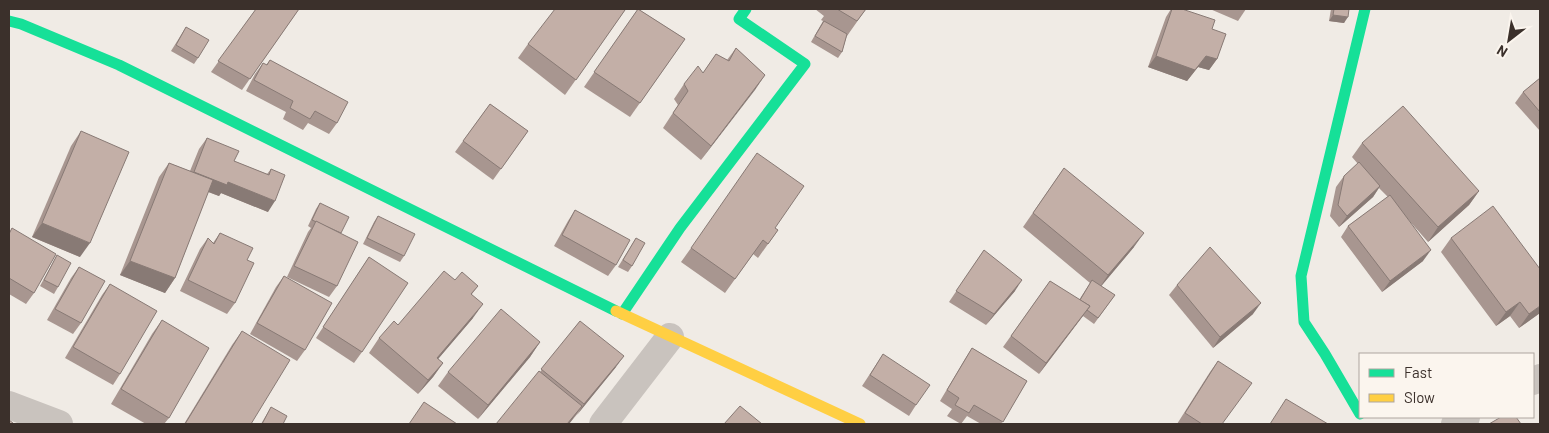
<svg xmlns="http://www.w3.org/2000/svg" width="1549" height="433" viewBox="0 0 1549 433" font-family="Barlow,sans-serif">
  <style>
    .lines { fill: none; stroke-linecap: round; stroke-linejoin: round }
    .street { stroke: #c9c3be; stroke-width: 28 }
    .fast { stroke: #16e098; stroke-width: 11 }
    .slow { stroke: #ffcf43; stroke-width: 11 }
    .wall { fill: #a89690 }
    .shaded-wall { fill: #887a75 }
    .building { fill: #c3afa7; stroke: #887a75 }
  </style>
  <rect width="100%" height="100%" fill="#f0ebe5"/>
  <g class="lines">
    <g class="street">
      <polyline points="1533,381 1540,378"/>
      <polyline points="9,405 59,424"/>
      <polyline points="603,424 670,337"/>
      <polyline points="1455,424 1466,417"/>
    </g>
    <g class="fast">
      <polyline points="9,21 21,24 119,65 616,311"/>
      <polyline points="622,314 680,228 805,64 739,19 746,9"/>
      <polyline points="1360,414 1325,354 1304,322 1301,276 1365,9"/>
    </g>
    <polyline class="slow" points="616,311 860,424"/>
  </g>
  <g class="wall">
    <polygon points="256,9 299,9 242,90 211,72"/>
    <polygon points="638,9 685,39 630,117 584,87"/>
    <polygon points="815,9 866,9 847,36 847,35 842,52 838,58 811,42 823,21 821,20 824,16"/>
    <polygon points="1171,9 1182,9 1212,29 1217,59 1209,70 1198,67 1187,81 1148,67 1166,17"/>
    <polygon points="1210,9 1246,9 1238,21"/>
    <polygon points="1331,9 1349,9 1344,23 1329,21"/>
    <polygon points="625,10 565,95 518,58 528,44"/>
    <polygon points="186,27 198,58 194,64 171,51"/>
    <polygon points="736,48 765,75 701,160 663,128 678,105 674,99 684,84 703,73 716,54 727,60"/>
    <polygon points="270,60 337,123 329,134 308,123 303,130 283,119 286,112 246,91 255,74 263,63 266,65"/>
    <polygon points="1540,78 1540,131 1515,103 1523,92"/>
    <polygon points="490,104 528,131 493,180 455,152"/>
    <polygon points="81,131 80,257 32,237 71,146"/>
    <polygon points="207,138 234,161 267,174 271,169 268,212 221,193 219,196 208,192 175,278 165,293 120,275 159,177 169,163 190,171 199,149"/>
    <polygon points="1362,143 1479,191 1469,205 1428,242 1406,217 1423,261 1382,292 1341,237 1348,226 1388,197 1379,188 1373,197 1339,227 1330,216 1336,187 1344,176 1358,164 1352,157"/>
    <polygon points="1064,168 1134,247 1101,286 1115,295 1094,324 1083,316 1039,374 1003,347 1050,281 1079,300 1090,283 1023,227"/>
    <polygon points="320,203 341,233 337,286 329,297 287,277 308,232 311,228 308,226 316,209"/>
    <polygon points="575,210 616,265 608,276 554,246 568,221"/>
    <polygon points="378,216 404,256 400,262 363,244 374,222"/>
    <polygon points="12,228 34,293 26,304 9,294 9,233"/>
    <polygon points="775,228 778,230 758,258 753,254 725,293 681,262 691,248"/>
    <polygon points="220,233 247,260 235,303 227,314 180,291 200,249 208,238 213,243"/>
    <polygon points="636,238 632,266 628,272 618,267"/>
    <polygon points="1451,238 1540,313 1519,328 1510,316 1496,326 1441,252"/>
    <polygon points="984,250 1015,291 986,325 949,302"/>
    <polygon points="57,255 58,287 54,294 40,286"/>
    <polygon points="369,257 362,352 354,363 316,338"/>
    <polygon points="79,267 81,323 73,334 47,320 71,278"/>
    <polygon points="284,276 305,350 297,361 250,334 276,287"/>
    <polygon points="455,280 478,286 472,294 473,318 438,359 443,363 433,377 418,394 369,353 379,338 398,325"/>
    <polygon points="110,284 120,374 113,385 65,358 102,295"/>
    <polygon points="1177,285 1253,314 1213,348 1169,295"/>
    <polygon points="162,320 169,418 164,424 146,424 111,404 152,334"/>
    <polygon points="580,321 616,367 569,424 540,372"/>
    <polygon points="242,331 251,424 184,424 232,345"/>
    <polygon points="540,342 530,357 478,419 438,386 448,372"/>
    <polygon points="972,348 1027,381 1001,424 981,424 967,416 961,424 947,416 952,409 940,401 965,359"/>
    <polygon points="883,354 916,405 909,416 862,386"/>
    <polygon points="1218,361 1222,424 1177,424 1210,372"/>
    <polygon points="271,407 283,424 261,424"/>
  </g>
  <g class="shaded-wall">
    <polygon points="1333,15 1348,17 1344,23 1329,21"/>
    <polygon points="1156,56 1206,56 1217,59 1209,70 1198,67 1187,81 1148,67"/>
    <polygon points="765,75 755,90 701,160 711,146"/>
    <polygon points="194,172 228,182 275,201 268,212 221,193 219,196 186,183"/>
    <polygon points="1380,186 1373,197 1339,227 1347,216"/>
    <polygon points="1479,191 1469,205 1428,242 1438,227"/>
    <polygon points="42,223 90,243 80,257 32,237"/>
    <polygon points="1144,233 1134,247 1098,290 1108,275"/>
    <polygon points="1431,250 1423,261 1382,292 1390,281"/>
    <polygon points="130,261 175,278 165,293 120,275"/>
    <polygon points="1022,280 1015,291 986,325 994,314"/>
    <polygon points="1520,302 1510,316 1496,326 1506,312"/>
    <polygon points="1261,303 1253,314 1213,348 1220,337"/>
    <polygon points="483,304 473,318 427,372 437,358"/>
    <polygon points="1090,306 1082,317 1039,374 1046,363"/>
    <polygon points="1540,306 1540,313 1519,328 1529,314"/>
    <polygon points="540,342 530,357 478,419 488,405"/>
    <polygon points="624,356 616,367 577,415 584,404"/>
    <polygon points="443,363 433,377 418,394 428,380"/>
    <polygon points="582,406 574,417 569,424 567,424"/>
  </g>
  <g class="building">
    <polygon points="256,9 299,9 250,79 218,61"/>
    <polygon points="555,9 623,9 625,10 576,80 528,44"/>
    <polygon points="638,9 685,39 640,103 594,72"/>
    <polygon points="837,9 866,9 857,21"/>
    <polygon points="1172,9 1182,9 1215,20 1212,29 1226,34 1217,59 1206,56 1195,70 1156,56"/>
    <polygon points="1334,9 1349,9 1348,17 1333,15"/>
    <polygon points="824,21 847,34 842,52 815,36"/>
    <polygon points="186,27 209,40 198,58 176,45"/>
    <polygon points="736,48 765,75 711,146 673,113 688,91 684,84 698,66 703,73 716,54 729,61"/>
    <polygon points="270,60 348,102 337,123 315,111 310,119 290,108 293,101 254,80 263,63 267,65"/>
    <polygon points="1540,78 1540,112 1523,92"/>
    <polygon points="490,104 528,131 501,169 463,141"/>
    <polygon points="1403,106 1479,191 1438,227 1362,143"/>
    <polygon points="81,131 129,152 90,243 42,223"/>
    <polygon points="207,138 239,151 234,161 269,175 271,169 285,175 275,201 228,182 227,185 194,172"/>
    <polygon points="757,153 804,186 775,228 778,230 768,244 763,240 735,279 691,248"/>
    <polygon points="1359,162 1380,186 1347,216 1338,205 1344,176"/>
    <polygon points="169,163 213,180 175,278 130,261"/>
    <polygon points="1064,168 1144,233 1108,275 1033,213"/>
    <polygon points="1390,195 1431,250 1390,281 1348,226"/>
    <polygon points="320,203 349,217 341,233 312,220"/>
    <polygon points="1493,206 1540,269 1540,306 1529,314 1520,302 1506,312 1451,238"/>
    <polygon points="575,210 630,240 616,265 562,235"/>
    <polygon points="378,216 415,234 404,256 367,238"/>
    <polygon points="316,221 358,242 337,286 294,266"/>
    <polygon points="12,228 56,254 34,293 9,278 9,234"/>
    <polygon points="220,233 253,248 247,260 254,263 235,303 188,280 208,238 214,244"/>
    <polygon points="636,238 645,243 632,266 623,260"/>
    <polygon points="1210,247 1261,303 1220,337 1177,285"/>
    <polygon points="984,250 1022,280 994,314 956,291"/>
    <polygon points="57,255 71,263 58,287 44,280"/>
    <polygon points="369,257 408,283 362,352 323,327"/>
    <polygon points="79,267 105,281 81,323 55,309"/>
    <polygon points="444,271 455,280 462,272 478,286 471,294 483,304 437,358 443,363 428,380 379,338 394,321 398,325"/>
    <polygon points="284,276 332,303 305,350 257,323"/>
    <polygon points="1092,280 1115,295 1098,318 1087,310 1090,306 1080,300"/>
    <polygon points="1050,281 1090,306 1046,363 1011,336"/>
    <polygon points="110,284 157,311 120,374 73,347"/>
    <polygon points="501,309 540,342 488,405 448,372"/>
    <polygon points="162,320 209,348 169,418 121,389"/>
    <polygon points="580,321 624,356 584,404 541,369"/>
    <polygon points="242,331 290,360 251,424 185,424"/>
    <polygon points="972,348 1027,381 1003,422 974,405 969,413 955,405 959,398 947,390"/>
    <polygon points="883,354 930,385 916,405 870,375"/>
    <polygon points="1218,361 1252,383 1222,424 1202,424 1185,413"/>
    <polygon points="539,371 582,406 567,424 496,424"/>
    <polygon points="1286,399 1328,424 1270,424"/>
    <polygon points="424,402 457,424 409,424"/>
    <polygon points="740,406 762,424 724,424"/>
    <polygon points="271,407 287,416 283,424 262,424"/>
    <polygon points="1501,417 1516,417 1521,424 1489,424"/>
    <polygon points="9,420 13,423 12,424 9,424"/>
  </g>
  <rect width="1549" height="433" fill="none" stroke="#3b302b" stroke-width="20"/>
  <rect x="1359" y="353" width="175" height="65" fill="#fbf5ee" stroke="#aea6a0"/>
  <rect x="1369" y="369" width="25" height="8" fill="#16e098" stroke="#aea6a0"/>
  <text x="1404" y="378" font-size="15" fill="#3b302b">Fast</text>
  <rect x="1369" y="394" width="25" height="8" fill="#ffcf43" stroke="#aea6a0"/>
  <text x="1404" y="403" font-size="15" fill="#3b302b">Slow</text>
  <g transform="translate(1509 40) rotate(211)" stroke="#fbf5ee" stroke-width="4" paint-order="stroke">
  <path d="M0-4L9 19L0 12L-9 19Z" fill="#3b302b"/>
  <text y="-8" font-size="14" font-weight="bold" text-anchor="middle" fill="#3b302b">N</text>
  </g>
</svg>
